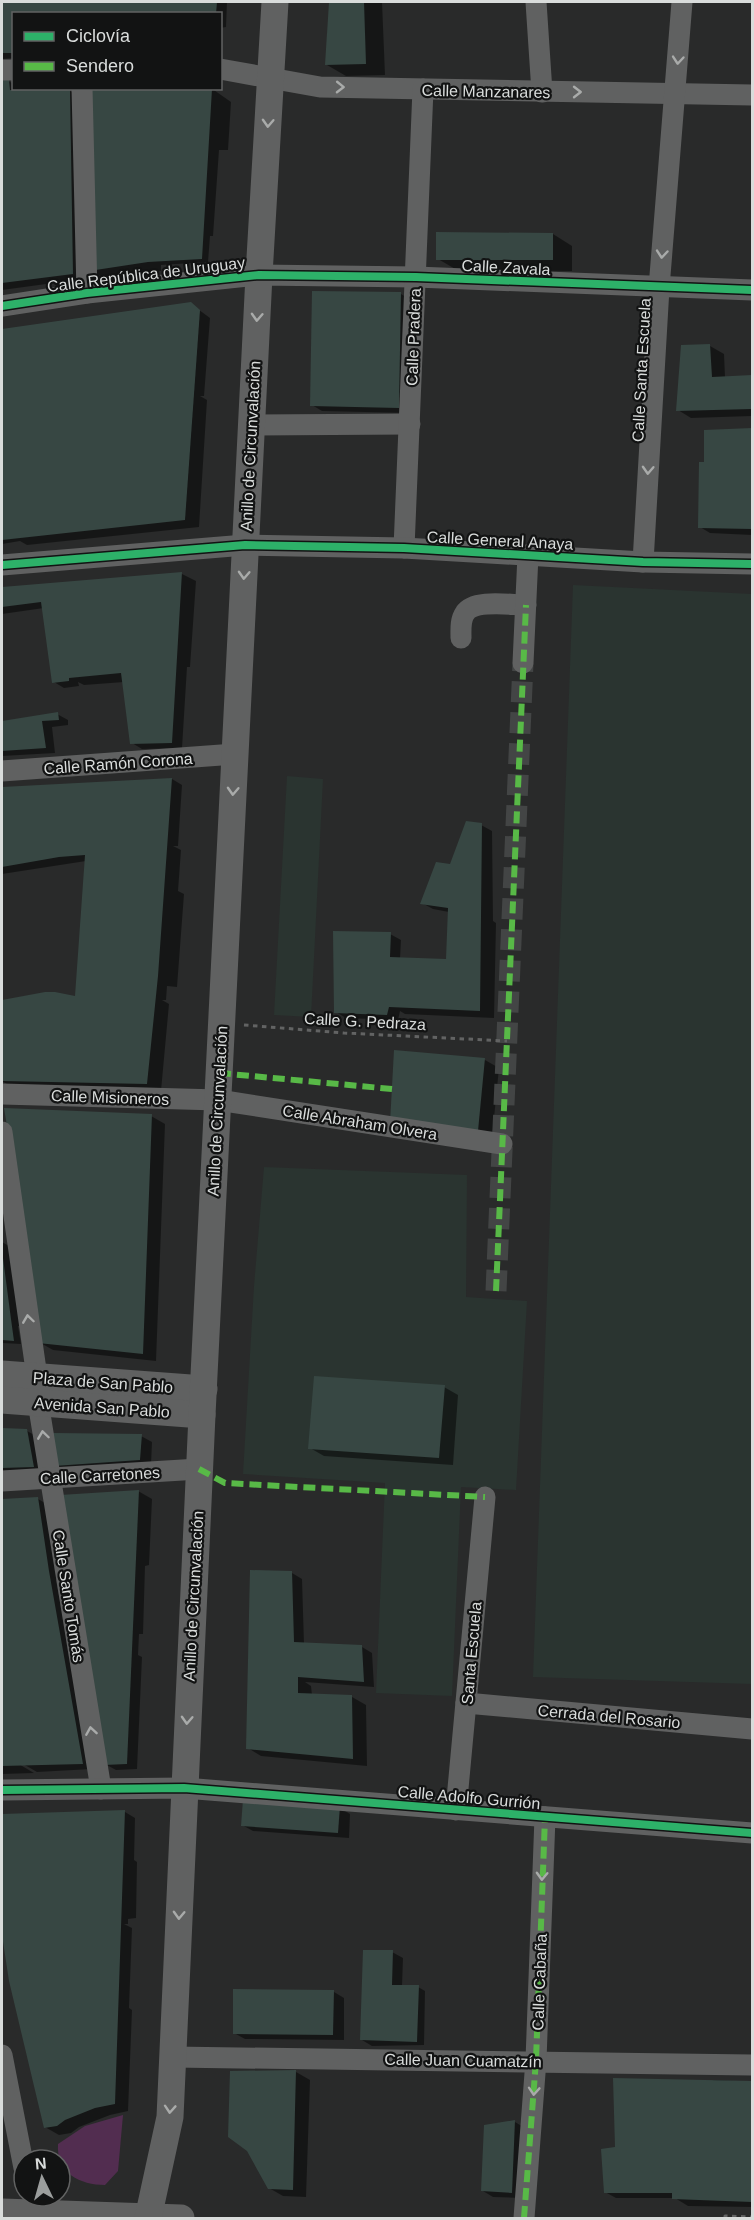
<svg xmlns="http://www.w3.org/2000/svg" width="754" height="2220" viewBox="0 0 754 2220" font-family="Helvetica,sans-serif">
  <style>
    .built { fill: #2a3430 }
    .green { fill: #522d50 }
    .shadow { fill: #0007 }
    .building { fill: #374743 }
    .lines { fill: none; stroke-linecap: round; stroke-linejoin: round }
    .minor-tunnel { stroke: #434545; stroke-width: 21; stroke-dasharray: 21 10; stroke-linecap: butt }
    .path { stroke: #626363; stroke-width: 3; stroke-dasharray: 4.5 4.5; stroke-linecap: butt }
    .minor { stroke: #606161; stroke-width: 21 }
    .major { stroke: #606161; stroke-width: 27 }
    .quiet { stroke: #58b947; stroke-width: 6; stroke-dasharray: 12 6; stroke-linecap: butt }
    .cycleway-casing { stroke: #121313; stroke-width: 11 }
    .cycleway { stroke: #2db169; stroke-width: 8 }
    .oneway { stroke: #a9abaa }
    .labels { text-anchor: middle; stroke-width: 4.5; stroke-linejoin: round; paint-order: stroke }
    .street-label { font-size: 16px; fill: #d9dcdb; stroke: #121313 }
  </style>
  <rect width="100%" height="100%" fill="#292a2a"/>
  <g class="built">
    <polygon points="573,585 752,594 752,1684 533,1677"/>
    <polygon points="287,776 323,779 311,1017 274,1015"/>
    <polygon points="264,1167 467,1175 466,1297 527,1301 516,1490 461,1487 452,1696 376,1693 385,1483 243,1474 254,1286"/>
  </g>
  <path class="green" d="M123,2115l-5,56 -13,14c-25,0 -49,-12 -47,-41l27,-18z"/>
  <g class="shadow">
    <polygon points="2,2 227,2 226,27 220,28 220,14 14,14 14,58 2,59"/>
    <polygon points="331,2 382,2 385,75 346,76 327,65"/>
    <polygon points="8,81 14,84 14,88 21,88 22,91 70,91 84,99 83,279 2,290 2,82"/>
    <polygon points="91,88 211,88 231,102 228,150 219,150 213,236 210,236 208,262 161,265 161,271 104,278 90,270"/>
    <polygon points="553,234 572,246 572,271 457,270 438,259"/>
    <polygon points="401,294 411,300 409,413 322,411 312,405"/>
    <polygon points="191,304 210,318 204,396 200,396 207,400 199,527 27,545 20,541 2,544 2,331"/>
    <polygon points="710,346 724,354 725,377 752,376 752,416 691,418 678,410"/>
    <polygon points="752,430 752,535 710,533 700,527 710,463 705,431"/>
    <polygon points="182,574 196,581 190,667 187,667 182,748 142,749 132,743 124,682 84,685 78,682 79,686 64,688 54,682 44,608 2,614 2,589"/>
    <polygon points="57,714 68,720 68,725 52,727 55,753 2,756 2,722"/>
    <polygon points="172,779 182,785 178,846 173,846 181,850 178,891 184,894 177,987 167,986 166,1000 162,1000 169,1004 161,1091 15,1089 2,1081 2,1002 45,994 79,999 86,861 2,874 2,789"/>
    <polygon points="481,825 492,831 493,921 496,923 494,1018 405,1014 400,1011 398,1020 346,1018 336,1012 390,934 401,940 400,959 448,960 449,912 433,909 422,903"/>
    <polygon points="485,1060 499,1068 492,1138 392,1122"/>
    <polygon points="151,1116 165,1124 156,1361 53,1350 39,1342"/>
    <polygon points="2,1242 14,1249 24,1326 18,1326 21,1344 2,1343"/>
    <polygon points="444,1387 458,1395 453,1465 324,1456 310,1448"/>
    <polygon points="2,1429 27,1431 38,1437 44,1473 2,1474"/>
    <polygon points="141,1436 152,1442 151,1465 66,1471 55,1465"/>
    <polygon points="138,1491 152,1499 149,1565 145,1566 143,1634 139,1634 138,1655 142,1657 137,1769 116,1770 105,1764"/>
    <polygon points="38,1499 52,1507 62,1579 56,1580 92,1769 37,1772 18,1761 17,1763 34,1773 2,1774 2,1500"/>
    <polygon points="292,1573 302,1579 304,1644 362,1647 372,1653 374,1687 305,1682 311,1686 312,1695 352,1697 366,1705 367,1766 261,1756 248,1748"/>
    <polygon points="340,1808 350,1814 349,1838 253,1831 242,1825"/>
    <polygon points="125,1812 135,1818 134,1860 137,1862 136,1918 128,1919 128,1924 124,1924 132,1928 129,2008 132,2010 128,2111 110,2115 79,2127 71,2133 59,2135 45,2127 2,1928 2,1815"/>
    <polygon points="392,1952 403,1958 402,1986 418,1987 425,1991 424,2045 372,2046 362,2040"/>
    <polygon points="334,1992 344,1998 344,2040 245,2039 234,2033"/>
    <polygon points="296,2072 310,2080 306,2197 283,2196 269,2188"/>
    <polygon points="714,2080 752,2082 752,2207 688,2206 675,2198 616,2198 605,2192 617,2148"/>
    <polygon points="515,2122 525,2128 522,2198 493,2197 483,2191 485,2127"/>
  </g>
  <g class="building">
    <polygon points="2,2 217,2 216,14 14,14 14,53 2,53"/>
    <polygon points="329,2 364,2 366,64 325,65"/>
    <polygon points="2,80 9,80 10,90 70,89 73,274 2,283"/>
    <polygon points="89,88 212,89 202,259 148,262 89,271"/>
    <polygon points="436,232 553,233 553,260 436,260"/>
    <polygon points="312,291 401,292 399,408 310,406"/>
    <polygon points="191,302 200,310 185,520 2,540 2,329"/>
    <polygon points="710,344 712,377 752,375 752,409 676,411 681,345"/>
    <polygon points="752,428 752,529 698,528 699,462 704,462 704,430"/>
    <polygon points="182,572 172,743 130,744 121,673 69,678 69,681 52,683 41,602 2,607 2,587"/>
    <polygon points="58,712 59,720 42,721 46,748 2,751 2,721"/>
    <polygon points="172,778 158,976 147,1084 2,1081 2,1000 45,992 55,992 75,996 85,855 59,857 2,867 2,787"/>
    <polygon points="466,821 482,823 480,1011 389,1007 387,1015 334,1013 333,931 391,932 390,957 446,959 448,908 420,904 436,862 450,864"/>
    <polygon points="394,1050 485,1058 478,1131 390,1123"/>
    <polygon points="4,1108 152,1114 143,1354 38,1343 17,1187"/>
    <polygon points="3,1258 11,1319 14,1341 2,1340"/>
    <polygon points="314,1376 445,1385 439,1458 308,1449"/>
    <polygon points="2,1428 27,1429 34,1467 2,1468"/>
    <polygon points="53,1433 142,1434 140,1460 54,1466"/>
    <polygon points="139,1490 127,1764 104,1765 60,1495"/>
    <polygon points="38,1497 49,1571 83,1764 2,1766 2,1499"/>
    <polygon points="250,1570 292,1571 294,1642 362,1645 364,1682 298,1677 298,1693 352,1695 353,1759 246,1749"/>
    <polygon points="243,1799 340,1806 338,1833 241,1826"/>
    <polygon points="125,1810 115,2104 95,2108 65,2120 57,2126 44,2128 9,1981 2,1935 2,1814"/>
    <polygon points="363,1950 393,1950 392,1985 419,1985 417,2042 360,2040"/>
    <polygon points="233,1989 334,1990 333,2035 233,2034"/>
    <polygon points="296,2070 293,2190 268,2189 247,2151 228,2137 230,2071"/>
    <polygon points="613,2078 752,2081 752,2202 672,2199 672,2193 604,2193 601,2149 615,2147"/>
    <polygon points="515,2120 512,2193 481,2191 484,2125"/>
  </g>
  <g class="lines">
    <polyline class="minor-tunnel" points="496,1291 523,663"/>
    <g class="path">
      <polyline points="244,1025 344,1033 507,1041"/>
      <polyline points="725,2218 725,2216 752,2217"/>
    </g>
    <g class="minor">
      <polyline points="536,2 542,92"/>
      <polyline points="220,69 320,87 752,95"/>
      <polyline points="2,70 14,70"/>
      <polyline points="82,88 87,293"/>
      <polyline points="2,306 87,293 259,275 416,277 752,290"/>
      <polyline points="251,425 410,424"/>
      <polyline points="404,548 423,89"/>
      <polyline points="643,562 659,288 682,2"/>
      <polyline points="2,565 245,545 404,548 643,562 752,564"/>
      <path d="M461,638c0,-8 -1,-18 4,-25 9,-14 45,-8 61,-8"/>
      <polyline points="523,663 528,555"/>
      <polyline points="2,771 235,754"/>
      <polyline points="2,1094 218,1100 502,1144"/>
      <polyline points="2,1132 37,1377"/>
      <polyline points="38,1402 101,1789"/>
      <polyline points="2,1481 199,1469"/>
      <polyline points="466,1703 752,1729"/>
      <polyline points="2,1790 184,1788 752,1833"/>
      <polyline points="456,1810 485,1497"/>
      <polyline points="2,2055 24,2168"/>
      <polyline points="173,2057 752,2065"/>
      <polyline points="524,2218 536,2060 545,1817"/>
    </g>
    <g class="major">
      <polyline points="2,1374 204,1389"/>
      <polyline points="2,1400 202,1415"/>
      <polyline points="2,2212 181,2218"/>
      <polyline points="148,2218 170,2117 202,1415 259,275 275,2"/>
    </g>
    <g class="quiet">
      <polyline points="219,1073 392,1089"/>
      <polyline points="496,1291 526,605"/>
      <polyline points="199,1469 225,1483 485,1497"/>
      <polyline points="524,2218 536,2060 545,1817"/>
    </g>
    <defs>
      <g id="cycleway">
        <polyline points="2,306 87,293 259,275 416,277 752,290"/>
        <polyline points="2,565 245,545 404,548 643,562 752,564"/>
        <polyline points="2,1790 184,1788 752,1833"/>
      </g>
    </defs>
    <use href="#cycleway" class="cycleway-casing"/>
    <use href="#cycleway" class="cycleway"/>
  </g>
  <defs><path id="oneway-chevron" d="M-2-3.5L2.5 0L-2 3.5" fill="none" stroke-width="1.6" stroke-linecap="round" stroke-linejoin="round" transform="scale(1.5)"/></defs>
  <g class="oneway">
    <use href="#oneway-chevron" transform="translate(678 60) rotate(95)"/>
    <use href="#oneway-chevron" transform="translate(340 87) rotate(1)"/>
    <use href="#oneway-chevron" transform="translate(577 92)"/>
    <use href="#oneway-chevron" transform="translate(268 123) rotate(93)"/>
    <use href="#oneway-chevron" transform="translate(662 254) rotate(95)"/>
    <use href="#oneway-chevron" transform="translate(257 317) rotate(93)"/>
    <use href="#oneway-chevron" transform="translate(648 470) rotate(93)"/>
    <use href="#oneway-chevron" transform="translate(244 575) rotate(93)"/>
    <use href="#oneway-chevron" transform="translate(233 791) rotate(93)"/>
    <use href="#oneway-chevron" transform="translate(28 1319) rotate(-98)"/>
    <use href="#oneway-chevron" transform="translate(43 1435) rotate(-98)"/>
    <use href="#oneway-chevron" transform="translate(187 1720) rotate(93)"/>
    <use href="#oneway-chevron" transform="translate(91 1731) rotate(-99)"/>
    <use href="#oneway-chevron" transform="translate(542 1876) rotate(92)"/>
    <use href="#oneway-chevron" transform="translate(179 1915) rotate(92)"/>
    <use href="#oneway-chevron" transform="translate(534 2091) rotate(94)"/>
    <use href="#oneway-chevron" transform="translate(170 2109) rotate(94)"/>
  </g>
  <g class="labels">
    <g class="street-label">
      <text transform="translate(486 91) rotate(1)" y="6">Calle Manzanares</text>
      <text transform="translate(506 267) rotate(3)" y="6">Calle Zavala</text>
      <text transform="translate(146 274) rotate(-7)" y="6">Calle República de Uruguay</text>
      <text transform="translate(413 337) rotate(-88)" y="6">Calle Pradera</text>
      <text transform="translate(641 370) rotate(-87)" y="6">Calle Santa Escuela</text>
      <text transform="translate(250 446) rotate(-87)" y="6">Anillo de Circunvalación</text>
      <text transform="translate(500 540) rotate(3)" y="6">Calle General Anaya</text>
      <text transform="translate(118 763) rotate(-4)" y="6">Calle Ramón Corona</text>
      <text transform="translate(365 1021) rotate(3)" y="6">Calle G. Pedraza</text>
      <text transform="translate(110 1097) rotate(2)" y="6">Calle Misioneros</text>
      <text transform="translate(217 1111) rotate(-87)" y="6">Anillo de Circunvalación</text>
      <text transform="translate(360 1122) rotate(9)" y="6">Calle Abraham Olvera</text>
      <text transform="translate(103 1382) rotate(4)" y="6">Plaza de San Pablo</text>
      <text transform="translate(102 1407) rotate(4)" y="6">Avenida San Pablo</text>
      <text transform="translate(100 1475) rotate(-3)" y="6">Calle Carretones</text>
      <text transform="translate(69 1596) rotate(81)" y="6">Calle Santo Tomás</text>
      <text transform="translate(193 1596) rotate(-87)" y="6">Anillo de Circunvalación</text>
      <text transform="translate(471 1653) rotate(-85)" y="6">Santa Escuela</text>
      <text transform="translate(609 1716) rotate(5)" y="6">Cerrada del Rosario</text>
      <text transform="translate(469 1797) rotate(5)" y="6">Calle Adolfo Gurrión</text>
      <text transform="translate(539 1982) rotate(-88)" y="6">Calle Cabaña</text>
      <text transform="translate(463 2060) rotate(1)" y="6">Calle Juan Cuamatzín</text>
    </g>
  </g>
  <rect width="754" height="2220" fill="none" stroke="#d9dcdb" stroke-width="6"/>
  <rect x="12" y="12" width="210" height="78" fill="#121313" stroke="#626363" stroke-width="1.5"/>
  <rect x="24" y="32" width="30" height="9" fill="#2db169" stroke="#626363" stroke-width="1.5"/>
  <text x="66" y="42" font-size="18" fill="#d9dcdb">Ciclovía</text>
  <rect x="24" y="62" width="30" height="9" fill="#58b947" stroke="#626363" stroke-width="1.5"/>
  <text x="66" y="72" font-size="18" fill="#d9dcdb">Sendero</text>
  <g transform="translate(42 2178) rotate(355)"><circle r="28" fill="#121313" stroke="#626363" stroke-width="1.5"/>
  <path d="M0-4.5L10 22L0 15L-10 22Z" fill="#9b9e9d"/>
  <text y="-9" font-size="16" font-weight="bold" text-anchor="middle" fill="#d9dcdb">N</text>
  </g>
</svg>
